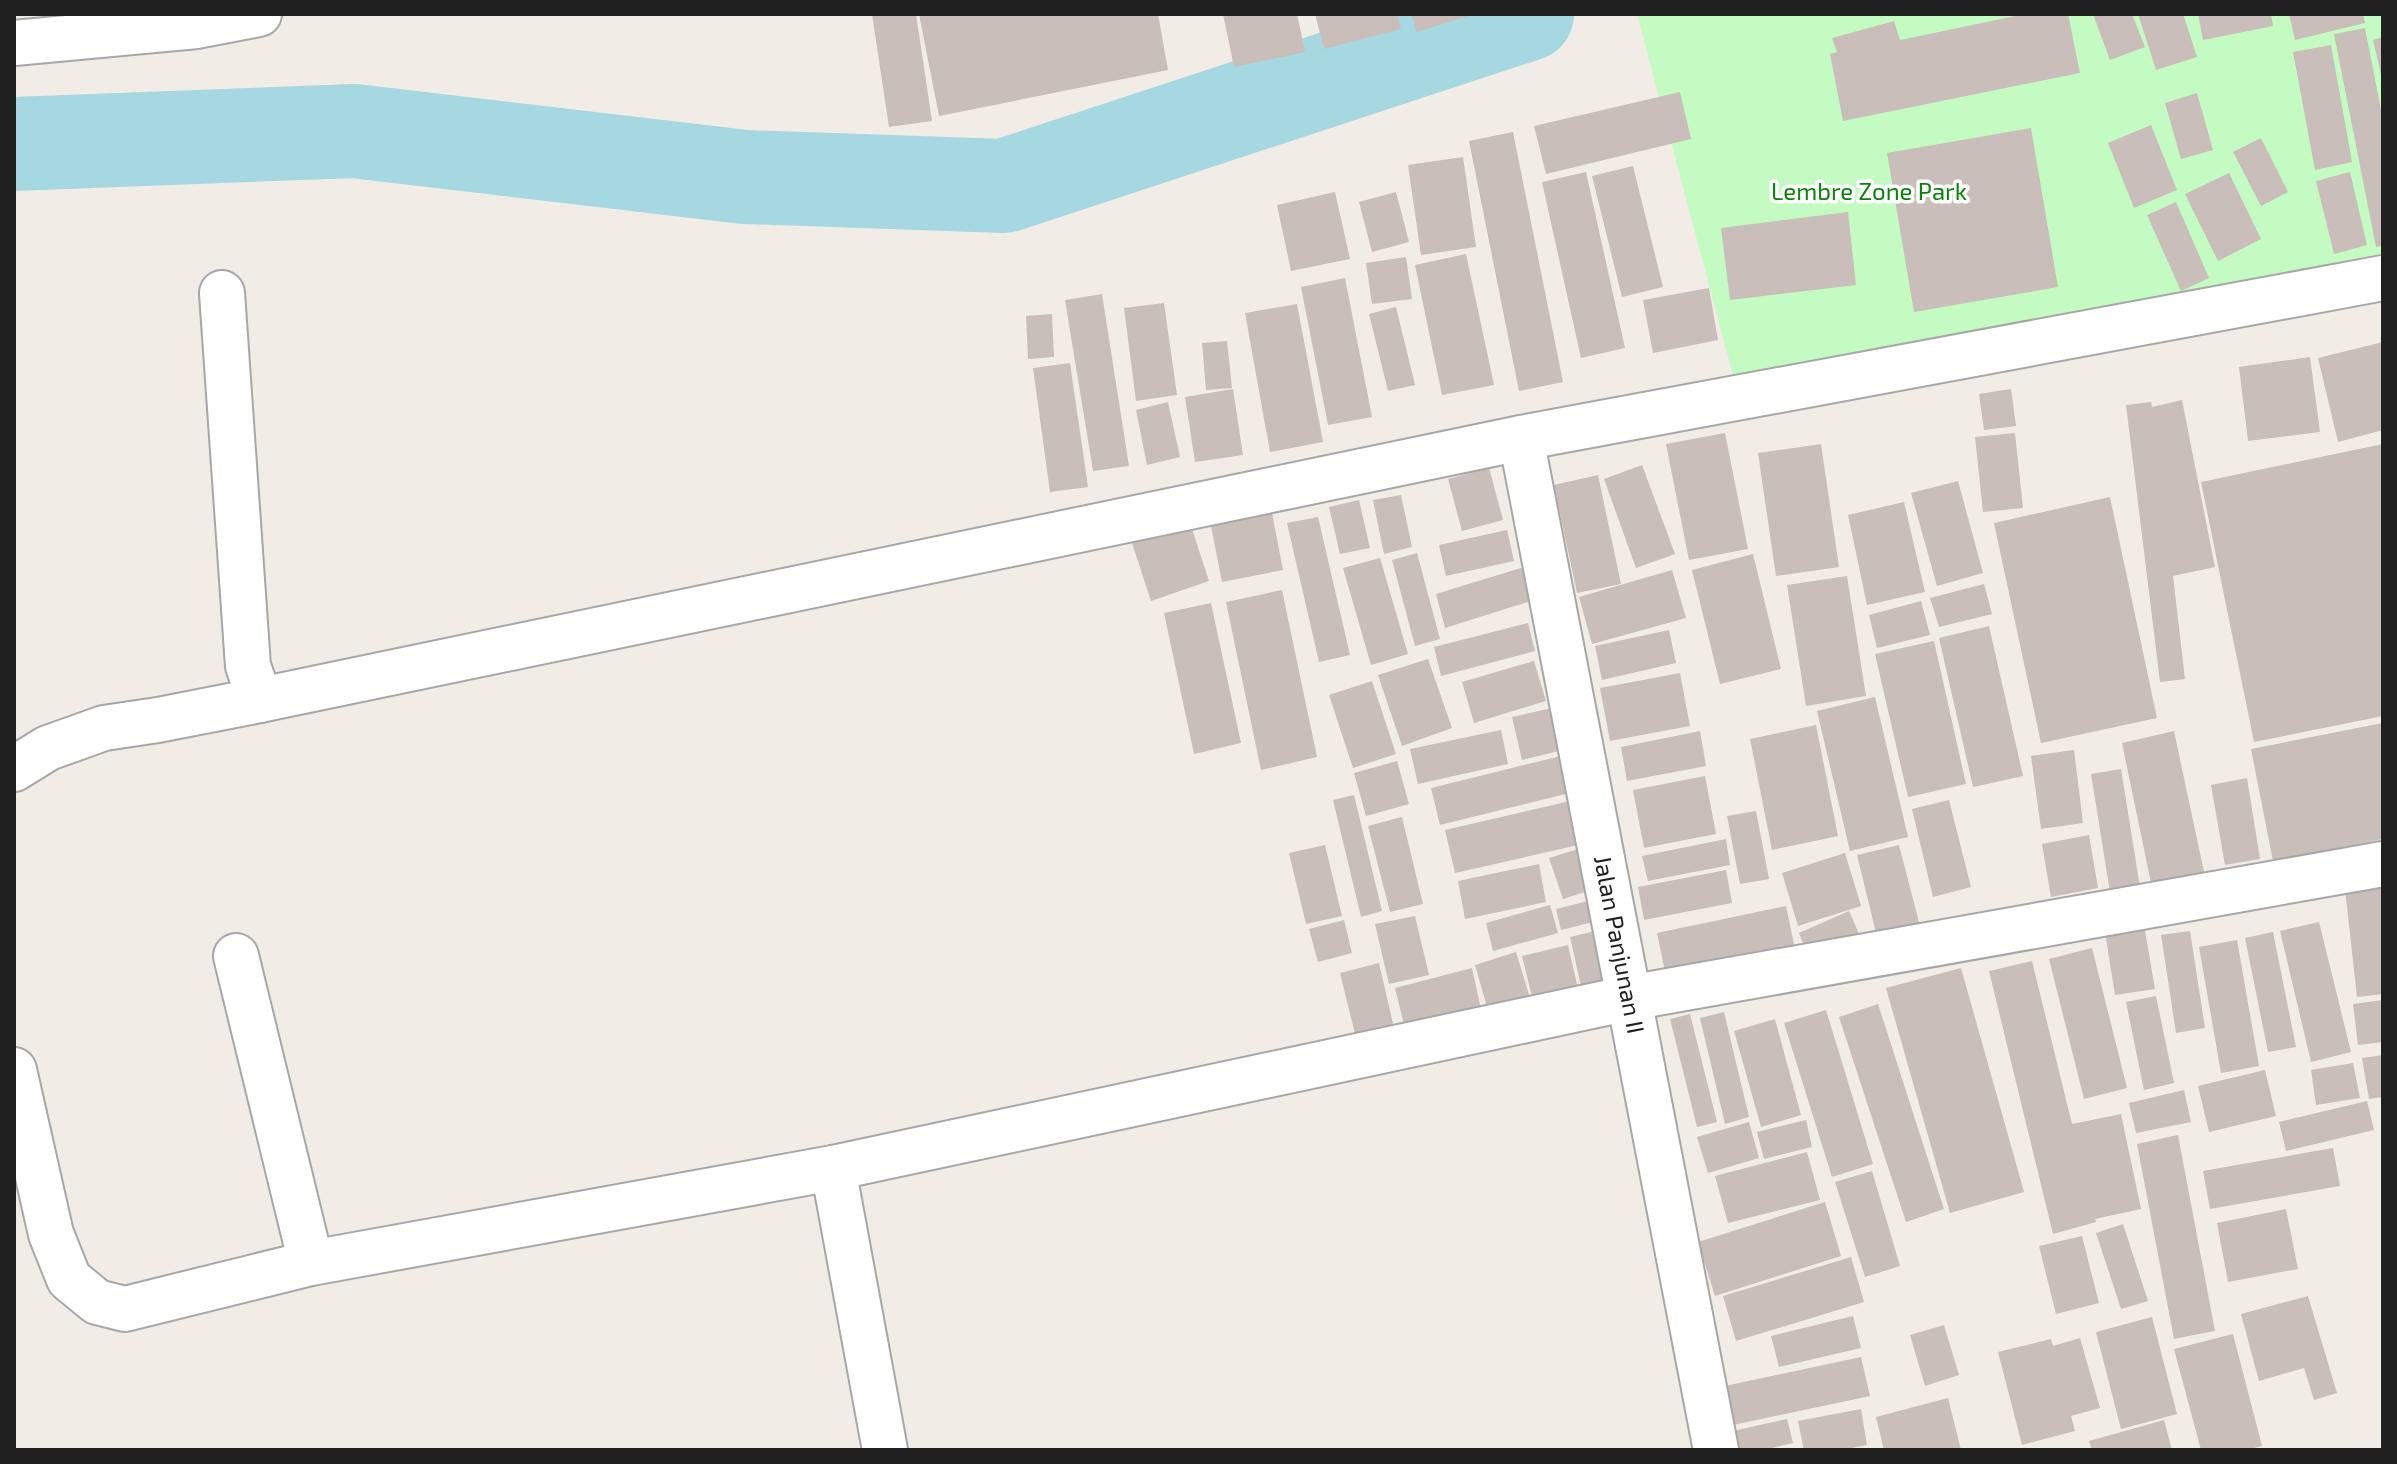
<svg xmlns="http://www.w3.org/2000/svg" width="2397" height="1464" viewBox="0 0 2397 1464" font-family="'Exo 2',sans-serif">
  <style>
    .park { fill: #c4fbc3 }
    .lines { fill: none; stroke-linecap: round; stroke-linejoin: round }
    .river { stroke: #a5d8e0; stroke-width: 94 }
    .building { fill: #c9beb9 }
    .minor-casing { stroke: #a7a7a7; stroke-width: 48 }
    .minor { stroke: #fff; stroke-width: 44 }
    .labels { text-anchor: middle; stroke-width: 7; stroke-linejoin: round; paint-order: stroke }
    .park-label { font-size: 24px; fill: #0a8408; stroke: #fff }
    .street-label { font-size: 24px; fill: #202020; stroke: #fff }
  </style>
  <rect width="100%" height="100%" fill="#f1ece6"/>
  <polygon class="park" points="1637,14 2383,14 2383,276 1739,398"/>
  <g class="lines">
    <polyline class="river" points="14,144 354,131 745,177 1004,186 1527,14"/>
  </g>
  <g class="building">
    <polygon points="872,14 916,14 932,121 889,127"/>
    <polygon points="919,14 1158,14 1168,70 939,116"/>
    <polygon points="1223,14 1297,14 1305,52 1234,67"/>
    <polygon points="1315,14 1397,14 1401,29 1324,49"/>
    <polygon points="1411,14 1471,14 1471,15 1417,32"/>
    <polygon points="2025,14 2068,14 2080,73 1843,121 1830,54 1837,52 1832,38 1894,21 1900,40"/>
    <polygon points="2093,14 2132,14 2145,47 2110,60"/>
    <polygon points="2138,14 2183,14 2197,57 2156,70"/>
    <polygon points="2198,14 2271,14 2273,26 2203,40"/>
    <polygon points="2289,14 2363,14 2365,23 2295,40"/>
    <polygon points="2365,28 2383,120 2383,245 2376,247 2334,34"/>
    <polygon points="2383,37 2383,79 2382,79 2373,40"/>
    <polygon points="2331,45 2352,162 2315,170 2293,52"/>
    <polygon points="1680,92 1691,139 1546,174 1534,126"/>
    <polygon points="2197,93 2213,150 2181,159 2165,103"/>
    <polygon points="2151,125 2177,190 2134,208 2108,143"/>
    <polygon points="2031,128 2058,287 1914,312 1887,153"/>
    <polygon points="1513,132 1563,382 1519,391 1469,141"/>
    <polygon points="2261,138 2288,192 2261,206 2233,152"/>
    <polygon points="1463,157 1476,247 1421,255 1408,165"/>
    <polygon points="1633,166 1663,287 1622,297 1592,176"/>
    <polygon points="1586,172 1625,348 1581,358 1542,182"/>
    <polygon points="2350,172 2367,245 2334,254 2316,181"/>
    <polygon points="2229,173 2261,239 2218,261 2185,194"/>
    <polygon points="1335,192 1350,259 1291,271 1277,205"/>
    <polygon points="1396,192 1409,242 1372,252 1359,202"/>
    <polygon points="2176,202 2209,278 2181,291 2147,215"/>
    <polygon points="1848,212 1856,285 1730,300 1721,228"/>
    <polygon points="1466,254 1494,385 1442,395 1415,265"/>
    <polygon points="1406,257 1412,299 1372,304 1366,263"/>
    <polygon points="1345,278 1372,417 1328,425 1301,287"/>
    <polygon points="1709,288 1718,340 1653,353 1643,300"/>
    <polygon points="1102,294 1129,466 1093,471 1065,300"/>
    <polygon points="1164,303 1177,395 1136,401 1124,308"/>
    <polygon points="1297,304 1323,442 1270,452 1245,313"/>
    <polygon points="1396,307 1415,385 1388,391 1369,314"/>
    <polygon points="1052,314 1054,357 1028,359 1026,316"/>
    <polygon points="1227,341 1232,388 1206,390 1202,343"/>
    <polygon points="2383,342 2383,430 2338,442 2318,358"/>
    <polygon points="2310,357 2320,432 2248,441 2239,367"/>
    <polygon points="1070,363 1088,487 1050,492 1033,368"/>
    <polygon points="1233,389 1243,455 1195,462 1185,397"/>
    <polygon points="2011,389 2016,426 1984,430 1979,394"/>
    <polygon points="2182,400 2215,567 2173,576 2185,679 2160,682 2126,405 2151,402 2152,407"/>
    <polygon points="1168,402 1180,457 1147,465 1136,410"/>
    <polygon points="1725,433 1748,549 1689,560 1666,444"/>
    <polygon points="2015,433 2023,508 1983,512 1975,437"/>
    <polygon points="1821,444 1839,567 1776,576 1758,453"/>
    <polygon points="2383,444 2383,716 2254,742 2201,482"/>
    <polygon points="1642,465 1675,554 1636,568 1604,479"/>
    <polygon points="1489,468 1503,520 1462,531 1448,479"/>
    <polygon points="1598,475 1621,584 1577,593 1554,485"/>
    <polygon points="1958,481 1983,573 1937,586 1911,493"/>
    <polygon points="1401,495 1412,547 1384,554 1373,500"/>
    <polygon points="2110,497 2157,718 2041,743 1994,523"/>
    <polygon points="1359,500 1370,548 1340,554 1329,507"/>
    <polygon points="1904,502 1925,592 1867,605 1848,515"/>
    <polygon points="1272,513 1283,570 1222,582 1211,526"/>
    <polygon points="1318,517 1350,655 1319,662 1287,523"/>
    <polygon points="1189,520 1209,581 1151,601 1131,540"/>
    <polygon points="1507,530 1514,561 1446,576 1439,545"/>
    <polygon points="1417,553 1440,639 1415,646 1392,560"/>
    <polygon points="1753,554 1781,669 1720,684 1692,570"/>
    <polygon points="1380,558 1408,654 1371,665 1343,568"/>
    <polygon points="1524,567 1534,600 1445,628 1436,594"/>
    <polygon points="1672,570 1686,618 1592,644 1579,597"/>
    <polygon points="1847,576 1866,696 1806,706 1787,585"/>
    <polygon points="1984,584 1992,614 1939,627 1930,598"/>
    <polygon points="1282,590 1317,757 1261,770 1226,602"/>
    <polygon points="1921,601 1930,635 1877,648 1869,615"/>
    <polygon points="1211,603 1241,743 1194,754 1164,613"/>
    <polygon points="1528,623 1535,651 1441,676 1434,647"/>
    <polygon points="1989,626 2023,776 1973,787 1939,638"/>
    <polygon points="1669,630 1676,663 1602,680 1595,646"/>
    <polygon points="1934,641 1966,784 1908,797 1875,654"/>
    <polygon points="1428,659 1452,728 1402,746 1378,675"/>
    <polygon points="1534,661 1546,701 1474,723 1462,682"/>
    <polygon points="1680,673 1690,726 1610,741 1600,688"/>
    <polygon points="1372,681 1396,754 1353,768 1329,695"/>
    <polygon points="1875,697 1908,837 1850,851 1817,711"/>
    <polygon points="1557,707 1567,749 1522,760 1512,717"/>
    <polygon points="2383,723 2383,839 2273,861 2251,749"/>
    <polygon points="1816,725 1838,836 1772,850 1750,739"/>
    <polygon points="1501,730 1508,764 1418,784 1410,749"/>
    <polygon points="1700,731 1706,766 1627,781 1621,747"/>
    <polygon points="2174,731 2204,872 2151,883 2122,743"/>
    <polygon points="2074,750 2083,823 2041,829 2031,756"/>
    <polygon points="1569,754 1578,791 1440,825 1431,788"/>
    <polygon points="1397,761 1409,804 1366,816 1354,773"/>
    <polygon points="2121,769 2140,887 2110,892 2091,774"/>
    <polygon points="1705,776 1716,834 1644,848 1633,790"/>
    <polygon points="2247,778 2260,859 2225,865 2211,785"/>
    <polygon points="1354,795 1382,911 1361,917 1333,800"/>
    <polygon points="1574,800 1583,844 1455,873 1445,830"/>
    <polygon points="1949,800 1971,887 1933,897 1912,809"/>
    <polygon points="1756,811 1769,879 1740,884 1727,816"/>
    <polygon points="1402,817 1423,904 1390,912 1368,826"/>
    <polygon points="2089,835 2098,888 2051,897 2042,844"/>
    <polygon points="1726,839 1730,865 1648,881 1642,856"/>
    <polygon points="1325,845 1342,916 1306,924 1289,853"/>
    <polygon points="1591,845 1604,886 1563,899 1549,858"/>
    <polygon points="1899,845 1921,930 1878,941 1857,855"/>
    <polygon points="1845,853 1861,906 1798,926 1782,873"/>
    <polygon points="1539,864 1546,902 1465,919 1458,881"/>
    <polygon points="1726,870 1732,903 1644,920 1638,887"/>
    <polygon points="2383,885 2383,994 2357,997 2345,889"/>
    <polygon points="1604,897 1609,918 1561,930 1556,909"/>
    <polygon points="1550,905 1558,933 1493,951 1486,923"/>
    <polygon points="1786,906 1795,949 1666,976 1657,933"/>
    <polygon points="1849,911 1860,936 1809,958 1799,933"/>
    <polygon points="1415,916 1429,975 1389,984 1375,924"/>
    <polygon points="1344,920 1352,953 1318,962 1309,929"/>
    <polygon points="2319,922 2351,1052 2311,1062 2280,931"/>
    <polygon points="2144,925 2155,989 2115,995 2105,932"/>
    <polygon points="1613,927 1626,986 1583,995 1570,937"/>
    <polygon points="2190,931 2205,1028 2176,1033 2161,935"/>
    <polygon points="2273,932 2296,1047 2268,1052 2245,938"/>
    <polygon points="2237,940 2259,1066 2221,1073 2199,947"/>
    <polygon points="1568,945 1578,989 1533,1001 1522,956"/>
    <polygon points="2092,948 2127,1088 2084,1099 2049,959"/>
    <polygon points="1516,952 1531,1001 1489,1014 1475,965"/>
    <polygon points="2032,961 2072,1124 2121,1114 2141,1209 2095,1219 2096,1222 2053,1234 1989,971"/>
    <polygon points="1379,963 1394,1028 1356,1038 1340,973"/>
    <polygon points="1472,968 1482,1014 1406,1033 1395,988"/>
    <polygon points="1961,968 2024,1192 1950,1213 1886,988"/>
    <polygon points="2156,996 2174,1083 2144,1090 2126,1002"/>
    <polygon points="2383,1000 2383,1042 2358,1045 2353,1004"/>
    <polygon points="1878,1004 1944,1209 1906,1222 1839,1017"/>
    <polygon points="1826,1010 1873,1164 1832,1177 1784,1023"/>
    <polygon points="1724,1012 1749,1117 1725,1124 1700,1018"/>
    <polygon points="1690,1014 1717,1122 1697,1127 1670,1019"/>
    <polygon points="1775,1019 1801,1115 1761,1127 1734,1031"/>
    <polygon points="2383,1055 2383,1097 2369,1099 2362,1058"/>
    <polygon points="2353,1063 2360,1098 2316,1105 2311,1070"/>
    <polygon points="2265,1070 2276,1116 2209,1132 2198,1086"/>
    <polygon points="2184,1090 2191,1122 2136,1133 2129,1103"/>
    <polygon points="2367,1101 2374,1130 2286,1151 2279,1122"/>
    <polygon points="1806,1120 1812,1147 1764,1159 1757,1132"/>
    <polygon points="1749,1122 1759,1158 1708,1173 1697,1137"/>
    <polygon points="2178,1135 2215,1331 2174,1339 2137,1144"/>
    <polygon points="2333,1148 2340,1186 2210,1209 2203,1171"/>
    <polygon points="1807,1152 1820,1200 1728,1223 1715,1176"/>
    <polygon points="1872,1171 1900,1266 1865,1277 1835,1182"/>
    <polygon points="1825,1202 1841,1256 1715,1296 1698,1242"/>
    <polygon points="2286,1209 2298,1269 2228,1282 2217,1223"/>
    <polygon points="2123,1224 2148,1301 2121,1309 2096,1233"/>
    <polygon points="2082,1236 2099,1303 2056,1314 2039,1246"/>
    <polygon points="1851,1257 1864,1302 1736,1341 1723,1296"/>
    <polygon points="2308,1296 2337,1393 2314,1400 2304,1368 2259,1381 2241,1314"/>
    <polygon points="1853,1316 1861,1348 1779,1367 1771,1336"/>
    <polygon points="2152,1317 2177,1414 2121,1429 2096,1332"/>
    <polygon points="1944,1325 1959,1375 1925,1386 1910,1335"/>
    <polygon points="2233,1334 2262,1446 2246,1450 2201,1450 2174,1349"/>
    <polygon points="2080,1338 2100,1408 2071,1416 2075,1431 2022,1445 1998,1352 2051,1339 2053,1346"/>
    <polygon points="1861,1357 1870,1396 1733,1425 1725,1386"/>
    <polygon points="1948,1398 1961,1450 1884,1450 1876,1417"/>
    <polygon points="1861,1409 1867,1445 1840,1450 1804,1450 1798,1421"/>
    <polygon points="1787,1419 1793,1443 1763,1450 1727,1450 1724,1433"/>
    <polygon points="2164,1420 2172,1450 2092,1450 2089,1441"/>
  </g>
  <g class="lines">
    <defs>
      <g id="minor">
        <polyline points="14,43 197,26 259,14"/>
        <polyline points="222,293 248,666 260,700"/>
        <path id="s1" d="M1521,438l195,1012"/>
        <polyline points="14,769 48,748 104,728 158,720 260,700 1521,438 2383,278"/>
        <polyline points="236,956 311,1263"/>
        <polyline points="14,1070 51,1234 69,1279 97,1302 125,1309 311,1263 833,1168 1629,998 2383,864"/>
        <polyline points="833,1168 885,1450"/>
      </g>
    </defs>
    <use href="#minor" class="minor-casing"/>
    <use href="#minor" class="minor"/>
  </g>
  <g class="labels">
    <g class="park-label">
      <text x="1869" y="200">Lembre Zone Park</text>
    </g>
    <g class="street-label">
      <text dy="8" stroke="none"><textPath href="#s1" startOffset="516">Jalan Panjunan II</textPath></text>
    </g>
  </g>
  <rect width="2397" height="1464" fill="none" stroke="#202020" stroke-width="32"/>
</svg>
